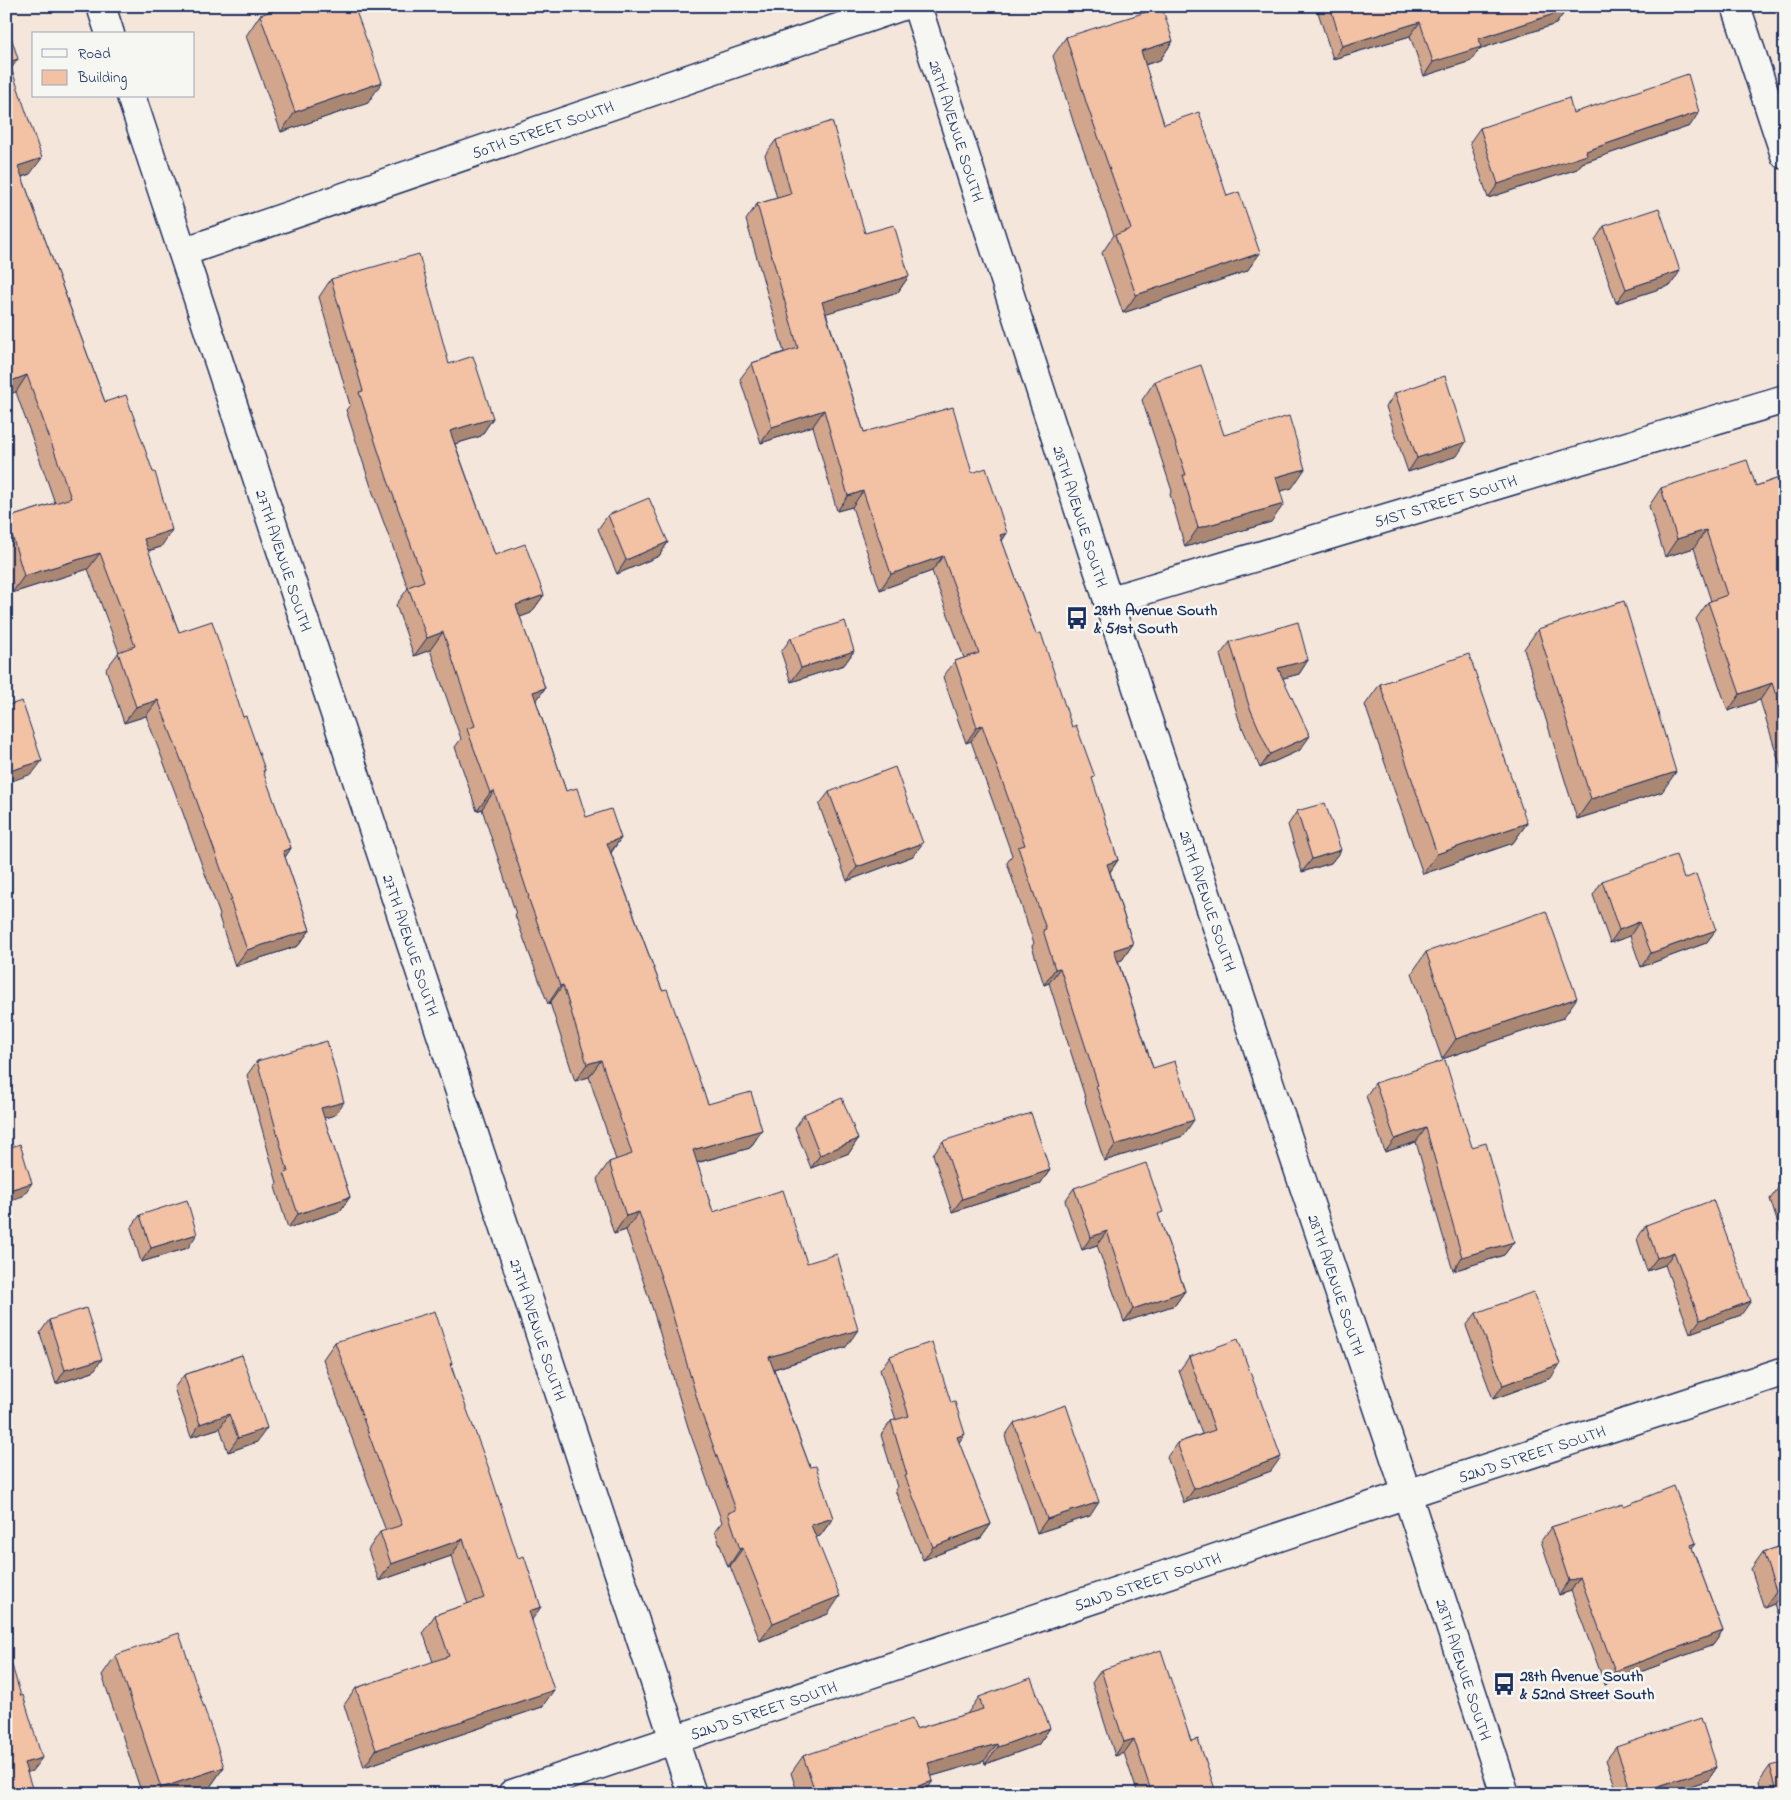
<svg xmlns="http://www.w3.org/2000/svg" width="1791" height="1800" viewBox="0 0 1791 1800" font-family="'Indie Flower',sans-serif">
  <style>
    .lines { fill: none; stroke-linecap: round; stroke-linejoin: round }
    .minor-casing { stroke: #1b2f5e; stroke-width: 31 }
    .minor { stroke: #f6f6f2; stroke-width: 28 }
    .wall { fill: #d1a68d; stroke: #1b2f5e }
    .shaded-wall { fill: #aa8773; stroke: #1b2f5e }
    .building { fill: #f3c1a4; stroke: #1b2f5e }
    .labels { text-anchor: middle; stroke-width: 5; stroke-linejoin: round; paint-order: stroke }
    .street-label { font-size: 16px; fill: #1b2f5e; stroke: #f6f6f2 }
    .poi-label { font-size: 16px; font-weight: bold; fill: #1b2f5e; stroke: #f6f6f2; text-anchor: start }
  </style>
  <rect width="100%" height="100%" fill="#f5e6db"/>
  <filter id="ink" filterUnits="userSpaceOnUse"><feTurbulence type="fractalNoise" baseFrequency=".02" numOctaves="2"/><feDisplacementMap in="SourceGraphic" scale="10" xChannelSelector="R" yChannelSelector="G"/><feConvolveMatrix kernelMatrix="1 2 1 2 8 2 1 2 1" color-interpolation-filters="sRGB"/></filter>
  <g filter="url(#ink)">
    <g class="lines">
      <defs>
        <g id="minor">
          <polyline points="101,6 110,34"/>
          <path id="s1" d="M917,6l198,616 292,872 98,300"/>
          <polyline points="1736,6 1785,155"/>
          <path id="s2" d="M131,96l561,1698"/>
          <path id="s3" d="M183,252l719,-246"/>
          <path id="s4" d="M1108,601l677,-202"/>
          <path id="s5" d="M512,1794l895,-300 378,-123"/>
        </g>
      </defs>
      <use href="#minor" class="minor-casing"/>
      <use href="#minor" class="minor"/>
    </g>
    <g class="wall">
      <polygon points="1316,6 1564,6 1566,10 1556,24 1479,49 1471,61 1424,76 1410,36 1333,59"/>
      <polygon points="260,15 368,103 281,132 246,36"/>
      <polygon points="1066,37 1173,41 1160,60 1145,65 1164,124 1227,196 1260,253 1247,271 1123,313 1102,253 1114,235 1074,124 1053,56"/>
      <polygon points="11,69 30,174 22,177 105,402 161,547 148,551 179,632 243,717 265,770 263,773 291,848 285,857 310,930 298,946 235,966 219,917 220,915 183,813 146,716 124,723 106,669 119,652 88,569 12,593 6,572 6,519 7,518 55,503 16,392"/>
      <polygon points="1573,113 1690,126 1582,163 1577,169 1488,198 1470,142 1480,128"/>
      <polygon points="776,140 865,233 909,276 898,292 826,313 864,432 972,473 1007,533 1002,541 1036,634 1092,781 1118,860 1110,872 1133,944 1122,960 1118,961 1153,1068 1183,1136 1104,1161 1085,1101 1086,1100 1049,983 1044,985 1032,946 1034,943 1007,863 1012,855 971,741 966,743 943,677 955,661 964,658 932,571 880,590 852,507 837,511 813,426 761,443 740,379 752,363 784,352 746,220 757,204 777,198 765,155"/>
      <polygon points="1604,226 1671,285 1616,303 1595,240"/>
      <polygon points="331,279 449,364 493,418 481,436 455,444 495,555 544,595 531,613 520,617 545,688 536,701 566,791 586,817 621,838 611,853 662,990 708,1104 762,1130 750,1148 697,1163 713,1212 807,1263 846,1347 774,1369 810,1467 833,1518 820,1536 816,1537 828,1614 760,1641 730,1566 728,1567 715,1531 722,1522 688,1427 653,1310 626,1230 614,1234 597,1179 609,1162 616,1160 589,1077 575,1081 550,1003 548,1004 515,915 516,914 482,809 477,811 455,747 461,739 430,650 414,656 396,605 408,588 374,496 346,410 350,405 319,297"/>
      <polygon points="1155,381 1292,488 1280,491 1271,522 1185,547 1170,494 1172,491 1142,400"/>
      <polygon points="1395,393 1457,456 1408,472 1386,407"/>
      <polygon points="1785,476 1785,781 1760,700 1728,711 1696,619 1708,602 1711,601 1694,548 1665,557 1649,506 1661,488 1756,486"/>
      <polygon points="608,515 668,542 659,556 617,574 598,529"/>
      <polygon points="1538,629 1662,792 1577,819 1524,649"/>
      <polygon points="791,638 854,651 844,665 791,682 781,652"/>
      <polygon points="1230,642 1308,660 1299,674 1283,678 1300,750 1260,768 1239,720 1220,655"/>
      <polygon points="1380,684 1527,823 1513,843 1423,874 1365,705"/>
      <polygon points="829,792 913,856 847,881 819,805"/>
      <polygon points="1297,811 1341,850 1331,863 1302,872 1288,825"/>
      <polygon points="1684,879 1716,930 1706,943 1641,967 1630,936 1610,943 1593,895 1602,881"/>
      <polygon points="1426,952 1563,1018 1442,1059 1412,973"/>
      <polygon points="257,1061 335,1115 324,1118 350,1197 340,1211 288,1228 275,1187 277,1183 247,1075"/>
      <polygon points="1375,1083 1472,1147 1514,1242 1504,1255 1453,1271 1416,1142 1385,1152 1366,1096"/>
      <polygon points="804,1114 858,1139 849,1153 811,1168 795,1128"/>
      <polygon points="943,1141 1050,1170 1040,1184 952,1212 933,1154"/>
      <polygon points="1785,1179 1785,1246 1770,1199"/>
      <polygon points="1074,1188 1159,1217 1185,1291 1175,1305 1124,1322 1097,1245 1082,1250 1065,1201"/>
      <polygon points="140,1215 188,1248 141,1262 131,1228"/>
      <polygon points="1646,1225 1741,1315 1690,1333 1665,1265 1647,1271 1637,1239"/>
      <polygon points="1476,1313 1551,1378 1493,1399 1466,1326"/>
      <polygon points="49,1320 93,1372 56,1384 40,1333"/>
      <polygon points="335,1342 452,1363 451,1365 532,1620 542,1707 364,1767 344,1705 356,1688 433,1662 423,1632 435,1615 468,1604 451,1556 379,1581 368,1550 380,1532 386,1531 323,1359"/>
      <polygon points="242,1355 257,1442 228,1452 220,1428 191,1437 174,1388 184,1375"/>
      <polygon points="890,1356 959,1443 991,1524 981,1538 923,1560 895,1490 897,1487 881,1435 891,1421 896,1420 880,1370"/>
      <polygon points="1189,1357 1271,1471 1184,1503 1167,1457 1177,1443 1202,1434 1179,1371"/>
      <polygon points="1014,1423 1090,1516 1037,1533 1005,1436"/>
      <polygon points="1624,1506 1696,1543 1692,1548 1723,1631 1713,1645 1605,1685 1571,1591 1559,1595 1541,1541 1551,1527"/>
      <polygon points="1785,1545 1785,1637 1774,1604 1764,1608 1751,1569 1763,1552"/>
      <polygon points="116,1655 224,1767 210,1787 190,1794 142,1794 102,1675"/>
      <polygon points="1101,1670 1191,1741 1212,1794 1138,1794 1124,1753 1115,1756 1092,1683"/>
      <polygon points="979,1697 1050,1728 1038,1745 985,1764 984,1761 932,1776 924,1794 798,1794 791,1773 803,1756 916,1729 967,1714"/>
      <polygon points="1616,1747 1717,1767 1708,1780 1667,1794 1618,1794 1606,1760"/>
      <polygon points="1770,1766 1785,1794 1761,1794 1758,1783"/>
    </g>
    <g class="shaded-wall">
      <polygon points="1566,10 1556,24 1479,49 1471,61 1424,76 1433,62 1478,39"/>
      <polygon points="1420,22 1410,36 1333,59 1342,46"/>
      <polygon points="1173,41 1160,60 1128,70 1141,51"/>
      <polygon points="18,59 6,76 9,62"/>
      <polygon points="382,82 368,103 281,132 295,112"/>
      <polygon points="1699,112 1690,126 1582,163 1577,169 1488,198 1498,184 1586,151"/>
      <polygon points="42,158 30,174 6,182 18,166"/>
      <polygon points="1260,253 1247,271 1123,313 1136,295"/>
      <polygon points="1680,271 1671,285 1616,303 1626,289"/>
      <polygon points="909,276 898,292 811,318 822,302"/>
      <polygon points="27,375 16,392 6,395 6,383"/>
      <polygon points="824,410 813,426 761,443 772,427"/>
      <polygon points="493,418 481,436 438,449 450,431"/>
      <polygon points="1466,442 1457,456 1408,472 1417,458"/>
      <polygon points="1305,469 1292,488 1263,496 1276,477"/>
      <polygon points="863,491 852,507 837,511 848,496"/>
      <polygon points="1284,504 1271,522 1185,547 1198,528"/>
      <polygon points="172,530 161,547 132,555 144,539"/>
      <polygon points="1706,530 1694,548 1665,557 1677,539"/>
      <polygon points="1007,533 996,549 1000,535"/>
      <polygon points="668,542 659,556 617,574 626,560"/>
      <polygon points="100,553 88,569 12,593 24,576"/>
      <polygon points="943,556 932,571 880,590 891,574"/>
      <polygon points="544,595 531,613 504,623 516,605"/>
      <polygon points="443,632 430,650 414,656 427,638"/>
      <polygon points="854,651 844,665 791,682 801,668"/>
      <polygon points="1308,660 1299,674 1269,682 1278,668"/>
      <polygon points="1772,683 1760,700 1728,711 1740,694"/>
      <polygon points="545,688 533,706 533,692"/>
      <polygon points="158,700 146,716 124,723 136,707"/>
      <polygon points="982,725 971,741 966,743 977,727"/>
      <polygon points="1310,736 1300,750 1260,768 1270,754"/>
      <polygon points="42,761 32,774 6,783 6,772"/>
      <polygon points="1676,772 1662,792 1577,819 1591,799"/>
      <polygon points="494,791 482,809 477,811 490,793"/>
      <polygon points="1527,823 1513,843 1423,874 1437,854"/>
      <polygon points="621,838 608,856 607,843"/>
      <polygon points="923,843 913,856 847,881 857,867"/>
      <polygon points="291,848 280,865 283,851"/>
      <polygon points="1341,850 1331,863 1302,872 1312,859"/>
      <polygon points="1118,860 1107,876 1107,864"/>
      <polygon points="1639,922 1630,936 1610,943 1619,930"/>
      <polygon points="310,930 298,946 235,966 247,950"/>
      <polygon points="1716,930 1706,943 1641,967 1651,953"/>
      <polygon points="1133,944 1122,960 1103,966 1114,950"/>
      <polygon points="1060,968 1049,983 1044,985 1055,969"/>
      <polygon points="563,985 550,1003 548,1004 560,986"/>
      <polygon points="1577,998 1563,1018 1442,1059 1456,1039"/>
      <polygon points="601,1060 589,1077 575,1081 587,1064"/>
      <polygon points="344,1102 335,1115 311,1122 321,1108"/>
      <polygon points="1194,1120 1183,1136 1104,1161 1115,1145"/>
      <polygon points="1426,1128 1416,1142 1385,1152 1395,1139"/>
      <polygon points="762,1130 750,1148 681,1167 693,1150"/>
      <polygon points="858,1139 849,1153 811,1168 820,1155"/>
      <polygon points="1050,1170 1040,1184 952,1212 962,1199"/>
      <polygon points="32,1183 23,1196 6,1202 6,1191"/>
      <polygon points="350,1197 340,1211 288,1228 298,1214"/>
      <polygon points="639,1212 626,1230 614,1234 626,1216"/>
      <polygon points="1107,1231 1097,1245 1082,1250 1091,1237"/>
      <polygon points="197,1234 188,1248 141,1262 151,1248"/>
      <polygon points="1514,1242 1504,1255 1453,1271 1462,1257"/>
      <polygon points="1674,1252 1665,1265 1647,1271 1657,1258"/>
      <polygon points="1185,1291 1175,1305 1124,1322 1133,1309"/>
      <polygon points="1751,1301 1741,1315 1690,1333 1700,1320"/>
      <polygon points="858,1330 846,1347 757,1374 769,1357"/>
      <polygon points="102,1359 93,1372 56,1384 65,1370"/>
      <polygon points="1560,1364 1551,1378 1493,1399 1503,1385"/>
      <polygon points="229,1414 220,1428 191,1437 200,1424"/>
      <polygon points="267,1428 257,1442 228,1452 238,1438"/>
      <polygon points="965,1434 955,1448 957,1437"/>
      <polygon points="1281,1457 1271,1471 1184,1503 1194,1489"/>
      <polygon points="1099,1502 1090,1516 1037,1533 1047,1519"/>
      <polygon points="833,1518 820,1536 799,1543 811,1525"/>
      <polygon points="991,1524 981,1538 923,1560 933,1547"/>
      <polygon points="463,1539 451,1556 379,1581 391,1564"/>
      <polygon points="743,1548 730,1566 728,1567 740,1549"/>
      <polygon points="1580,1577 1571,1591 1559,1595 1569,1581"/>
      <polygon points="1785,1588 1785,1589 1774,1604 1764,1608 1776,1591"/>
      <polygon points="840,1596 828,1614 760,1641 773,1623"/>
      <polygon points="541,1607 529,1624 529,1611"/>
      <polygon points="1723,1631 1713,1645 1605,1685 1615,1671"/>
      <polygon points="554,1690 542,1707 364,1767 376,1750"/>
      <polygon points="1050,1728 1038,1745 985,1764 998,1747"/>
      <polygon points="1134,1739 1124,1753 1115,1756 1124,1742"/>
      <polygon points="997,1744 984,1761 915,1781 928,1763"/>
      <polygon points="42,1758 32,1771 14,1777 24,1763"/>
      <polygon points="224,1767 210,1787 190,1794 157,1794 161,1788"/>
      <polygon points="1717,1767 1708,1780 1667,1794 1634,1794"/>
      <polygon points="933,1781 924,1794 905,1794 909,1789"/>
      <polygon points="1215,1789 1212,1794 1202,1794"/>
    </g>
    <g class="building">
      <polygon points="286,6 354,6 382,82 295,112 260,15"/>
      <polygon points="1330,6 1564,6 1566,10 1478,39 1481,47 1433,62 1420,22 1342,46"/>
      <polygon points="1162,7 1173,41 1141,51 1164,124 1199,112 1227,196 1239,192 1260,253 1136,295 1115,235 1131,229 1087,105 1066,37"/>
      <polygon points="6,21 18,59 9,62 42,158 18,166 105,402 126,395 153,472 155,472 172,530 144,539 179,632 212,621 243,717 246,716 265,770 263,771 291,848 283,851 310,930 247,950 230,900 232,900 195,796 158,700 136,707 118,652 135,646 100,553 24,576 7,518 71,498 27,375 6,383"/>
      <polygon points="1688,74 1699,112 1586,151 1587,155 1498,184 1480,128 1569,98 1573,113"/>
      <polygon points="832,121 865,233 894,225 909,276 822,302 864,432 953,407 972,473 986,468 1007,533 1000,535 1036,634 1041,633 1072,727 1076,725 1095,777 1092,778 1118,860 1107,864 1133,944 1114,950 1153,1068 1175,1061 1194,1120 1115,1145 1096,1086 1098,1085 1060,968 1055,969 1043,930 1046,929 1018,847 1025,845 982,725 977,727 955,661 979,653 943,556 891,574 863,491 848,496 824,410 772,427 752,363 798,348 757,204 791,194 776,140"/>
      <polygon points="1659,208 1680,271 1626,289 1604,226"/>
      <polygon points="419,254 449,364 473,356 493,418 450,431 495,555 525,544 544,595 516,605 545,688 533,692 566,791 577,788 586,817 611,809 621,838 607,843 662,990 667,989 708,1104 751,1092 762,1130 693,1150 713,1212 783,1190 807,1263 837,1254 858,1330 769,1357 810,1467 816,1466 833,1518 811,1525 840,1596 773,1623 743,1548 740,1549 728,1513 736,1510 700,1409 666,1292 639,1212 626,1216 609,1162 632,1154 601,1060 587,1064 563,985 560,986 528,897 529,897 494,791 490,793 467,729 475,726 443,632 427,638 408,587 424,581 387,478 359,392 363,391 331,279"/>
      <polygon points="1201,365 1224,435 1289,416 1305,469 1276,477 1284,504 1198,528 1183,475 1186,475 1155,381"/>
      <polygon points="1445,376 1466,442 1417,458 1395,393"/>
      <polygon points="1747,460 1756,486 1785,476 1785,724 1772,683 1740,694 1708,602 1727,595 1706,530 1677,539 1661,488"/>
      <polygon points="649,498 668,542 626,560 608,515"/>
      <polygon points="1624,601 1676,772 1591,799 1538,629"/>
      <polygon points="845,621 854,651 801,668 791,638"/>
      <polygon points="1298,622 1308,660 1278,668 1310,736 1270,754 1249,706 1230,642"/>
      <polygon points="1469,654 1527,823 1437,854 1380,684"/>
      <polygon points="22,701 42,761 6,772 6,706"/>
      <polygon points="895,767 923,843 857,867 829,792"/>
      <polygon points="1325,803 1341,850 1312,859 1297,811"/>
      <polygon points="1676,855 1684,879 1696,874 1716,930 1651,953 1639,922 1619,930 1602,881"/>
      <polygon points="1546,911 1577,998 1456,1039 1426,952"/>
      <polygon points="327,1041 344,1102 321,1108 350,1197 298,1214 284,1173 288,1172 257,1061"/>
      <polygon points="1445,1060 1472,1147 1486,1143 1514,1242 1462,1257 1426,1128 1395,1139 1375,1083"/>
      <polygon points="842,1098 858,1139 820,1155 804,1114"/>
      <polygon points="1031,1113 1050,1170 962,1199 943,1141"/>
      <polygon points="20,1144 32,1183 6,1191 6,1149"/>
      <polygon points="1146,1163 1163,1212 1158,1214 1185,1291 1133,1309 1107,1231 1091,1237 1074,1188"/>
      <polygon points="187,1200 197,1234 151,1248 140,1215"/>
      <polygon points="1713,1200 1751,1301 1700,1320 1674,1252 1657,1258 1646,1225"/>
      <polygon points="1533,1292 1560,1364 1503,1385 1476,1313"/>
      <polygon points="86,1308 102,1359 65,1370 49,1320"/>
      <polygon points="435,1311 452,1363 450,1364 489,1469 518,1558 524,1556 541,1607 529,1611 554,1690 376,1750 356,1688 449,1656 435,1615 484,1598 463,1539 391,1564 380,1532 402,1525 335,1342"/>
      <polygon points="1238,1339 1281,1457 1194,1489 1177,1443 1215,1430 1189,1357"/>
      <polygon points="932,1342 951,1403 955,1402 965,1434 957,1437 991,1524 933,1547 905,1476 907,1475 891,1421 909,1416 890,1356"/>
      <polygon points="242,1355 267,1428 238,1438 229,1414 200,1424 184,1375"/>
      <polygon points="1066,1405 1099,1502 1047,1519 1014,1423"/>
      <polygon points="1674,1486 1696,1543 1691,1545 1723,1631 1615,1671 1580,1577 1569,1581 1551,1527 1623,1504 1624,1506"/>
      <polygon points="1785,1545 1785,1588 1776,1591 1763,1552"/>
      <polygon points="179,1633 224,1767 161,1788 116,1655"/>
      <polygon points="6,1645 21,1696 23,1695 42,1758 24,1763 34,1794 6,1794"/>
      <polygon points="1161,1650 1191,1741 1198,1739 1215,1789 1202,1794 1152,1794 1134,1739 1124,1742 1101,1670"/>
      <polygon points="1031,1678 1050,1728 998,1747 997,1744 928,1763 933,1781 909,1789 911,1794 816,1794 803,1756 912,1719 916,1729 983,1709 979,1697"/>
      <polygon points="1701,1718 1717,1767 1634,1794 1632,1794 1616,1747"/>
      <polygon points="1785,1762 1785,1794 1778,1794 1770,1766"/>
    </g>
  </g>
  <defs>
    <symbol id="bus-bare" viewBox="-9 -9 18 18"><path d="M-5-6H5V4H4V6H2V4H-2V6H-4V4H-5ZM-3.5-4V0h7V-4ZM-3.5 1.2v1.5H-2V1.2ZM2 1.2v1.5H3.5V1.2Z" fill="#1b2f5e" stroke="#f6f6f2" stroke-width="2.5" paint-order="stroke"/></symbol>
  </defs>
  <g fill-rule="evenodd">
    <use href="#bus-bare" x="1061" y="602" width="32" height="32"/>
    <use href="#bus-bare" x="1488" y="1668" width="32" height="32"/>
  </g>
  <g class="labels">
    <g class="street-label">
      <text dy="6" stroke="none"><textPath href="#s3" startOffset="380">50TH STREET SOUTH</textPath></text>
      <text dy="6" stroke="none"><textPath href="#s1" startOffset="131">28TH AVENUE SOUTH</textPath></text>
      <text dy="6" stroke="none"><textPath href="#s4" startOffset="352">51ST STREET SOUTH</textPath></text>
      <text dy="6" stroke="none"><textPath href="#s1" startOffset="536">28TH AVENUE SOUTH</textPath></text>
      <text dy="6" stroke="none"><textPath href="#s2" startOffset="489">27TH AVENUE SOUTH</textPath></text>
      <text dy="6" stroke="none"><textPath href="#s1" startOffset="941">28TH AVENUE SOUTH</textPath></text>
      <text dy="6" stroke="none"><textPath href="#s2" startOffset="894">27TH AVENUE SOUTH</textPath></text>
      <text dy="6" stroke="none"><textPath href="#s1" startOffset="1346">28TH AVENUE SOUTH</textPath></text>
      <text dy="6" stroke="none"><textPath href="#s2" startOffset="1299">27TH AVENUE SOUTH</textPath></text>
      <text dy="6" stroke="none"><textPath href="#s5" startOffset="1075">52ND STREET SOUTH</textPath></text>
      <text dy="6" stroke="none"><textPath href="#s5" startOffset="670">52ND STREET SOUTH</textPath></text>
      <text dy="6" stroke="none"><textPath href="#s1" startOffset="1751">28TH AVENUE SOUTH</textPath></text>
      <text dy="6" stroke="none"><textPath href="#s5" startOffset="265">52ND STREET SOUTH</textPath></text>
    </g>
    <g class="poi-label">
      <text x="1094" y="615">28th Avenue South<tspan x="1094" dy="18">&amp; 51st South</tspan></text>
      <text x="1520" y="1681">28th Avenue South<tspan x="1520" dy="18">&amp; 52nd Street South</tspan></text>
    </g>
  </g>
  <rect width="1791" height="1800" fill="none" stroke="#f6f6f2" stroke-width="25"/>
  <rect x="12" y="12" width="1766" height="1775" fill="none" stroke="#1b2f5e" stroke-width="2" filter="url(#ink)"/>
  <rect x="32" y="32" width="162" height="65" fill="#f6f6f2" stroke="#9ea6b7"/>
  <rect x="42" y="49" width="25" height="8" fill="#f6f6f2" stroke="#9ea6b7"/>
  <text x="78" y="58" font-size="15" fill="#1b2f5e">Road</text>
  <rect x="42" y="70" width="25" height="15" fill="#f3c1a4" stroke="#9ea6b7"/>
  <text x="78" y="82" font-size="15" fill="#1b2f5e">Building</text>
</svg>
